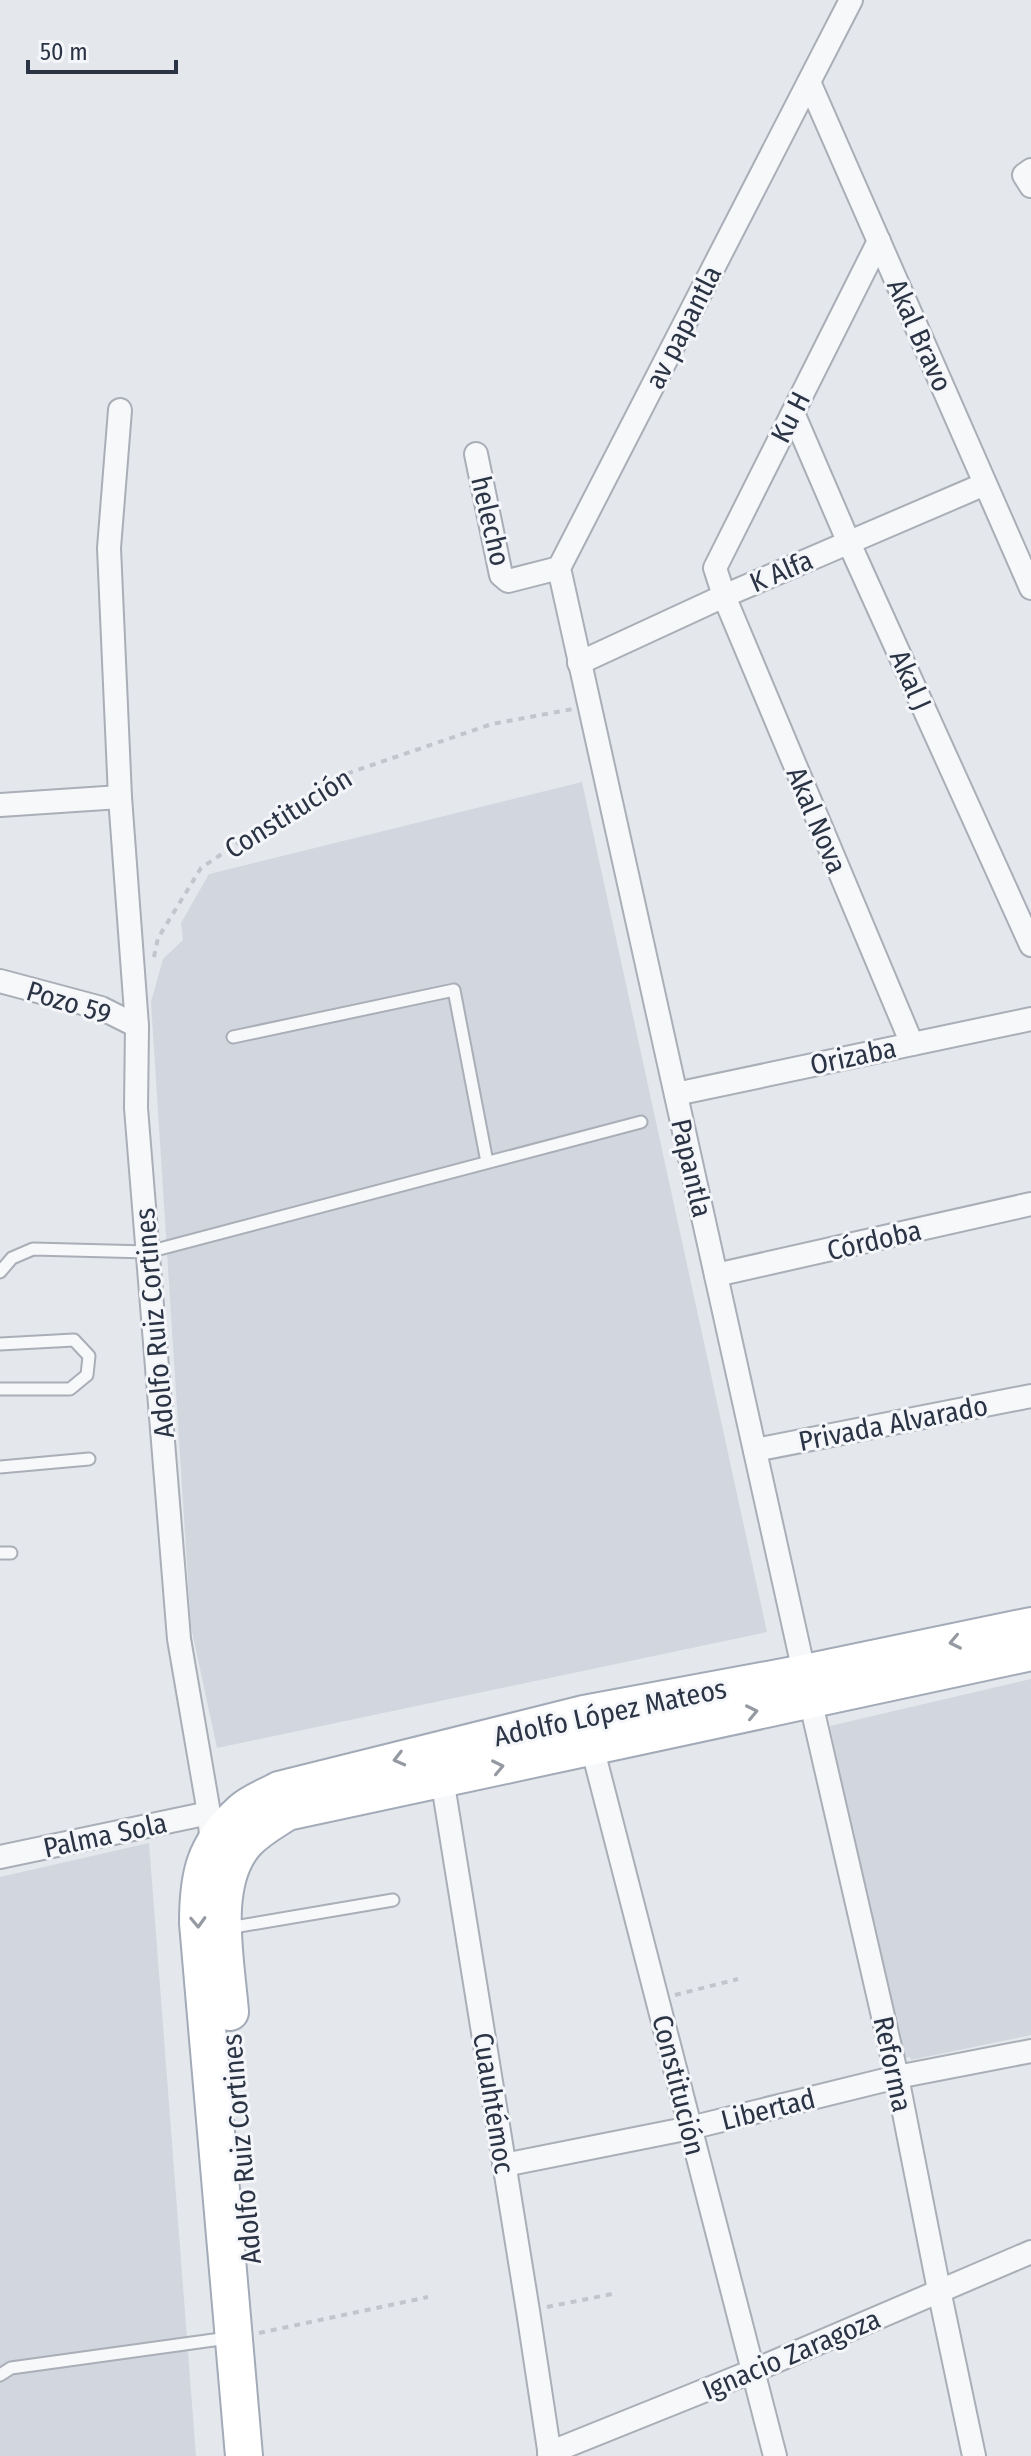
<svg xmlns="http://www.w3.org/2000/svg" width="1031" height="2456" viewBox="0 0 1031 2456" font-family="'Fira Sans Condensed',sans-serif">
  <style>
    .built { fill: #d2d6de }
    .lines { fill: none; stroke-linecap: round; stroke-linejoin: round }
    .lane-casing { stroke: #a9aeb7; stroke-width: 15 }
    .street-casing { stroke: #a9aeb7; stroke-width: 26 }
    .primary-casing { stroke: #a3abb8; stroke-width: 40 }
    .path { stroke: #c2c5cb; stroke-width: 4; stroke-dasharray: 6 6; stroke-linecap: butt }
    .lane { stroke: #f7f8fa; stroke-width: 11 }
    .street { stroke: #f7f8fa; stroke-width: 22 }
    .primary { stroke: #fff; stroke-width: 36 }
    .oneway { stroke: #959aa2 }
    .labels { text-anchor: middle; stroke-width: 6; stroke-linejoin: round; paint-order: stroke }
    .street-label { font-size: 28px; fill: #2b3445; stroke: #f4f6f9 }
  </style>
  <rect width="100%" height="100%" fill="#e4e7ec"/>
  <g class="built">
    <polygon points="582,782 767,1632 217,1748 191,1627 151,1002 163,959 183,940 181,923 209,874"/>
    <polygon points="1031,1679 1031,2035 911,2060 910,2057 899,2059 830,1726"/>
    <polygon points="149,1843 196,2456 0,2456 0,1877"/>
  </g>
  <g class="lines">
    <defs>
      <g id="lane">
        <polyline points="233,1037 454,990 487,1162"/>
        <polyline points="0,1272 12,1258 33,1249 148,1252 641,1122"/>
        <polyline points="0,1344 74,1340 89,1356 87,1375 70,1389 0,1389"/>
        <polyline points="0,1467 89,1459"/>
        <polyline points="0,1553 11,1553"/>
        <polyline points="228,1928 393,1900"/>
        <polyline points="0,2375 11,2368 228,2338"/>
      </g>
      <g id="street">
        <polyline points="851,0 559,568 810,1699 897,2077 939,2290 974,2456"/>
        <polyline points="809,82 1031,588"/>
        <polyline points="1031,170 1024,175 1031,186"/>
        <polyline points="879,241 715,568 724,596 912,1044"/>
        <polyline points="120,410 109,548 120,797 137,1026 136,1108 179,1639 209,1813 212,1847"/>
        <polyline points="793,413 849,543 1031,945"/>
        <polyline points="476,454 501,575 508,581 559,568"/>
        <polyline points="579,663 724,596 985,484"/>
        <polyline points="0,805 120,797"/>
        <polyline points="0,981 101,1008 137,1026"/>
        <polyline points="676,1094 1031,1019"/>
        <polyline points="716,1275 1031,1204"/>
        <polyline points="755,1450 1031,1396"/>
        <polyline points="589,1735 775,2456"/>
        <polyline points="440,1766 528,2311 550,2456"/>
        <polyline points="0,1857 209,1813"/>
        <polyline points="504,2165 690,2128 897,2077 1031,2051"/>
        <polyline points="549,2453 753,2371 1031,2252"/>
      </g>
      <g id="primary">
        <path d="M230,2012c-4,-52 -21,-129 16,-170 12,-13 27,-21 41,-30l744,-160"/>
        <path d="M244,2456l-46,-533c0,-48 6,-77 43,-111 10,-10 26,-15 38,-22l305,-76 221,-41 226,-47"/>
      </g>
    </defs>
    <use href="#lane" class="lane-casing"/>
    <use href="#street" class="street-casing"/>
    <use href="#primary" class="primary-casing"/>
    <g class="path">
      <polyline points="154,957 158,938 201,868 334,778 492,724 573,709"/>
      <polyline points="675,1995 738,1979"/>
      <polyline points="547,2307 612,2294"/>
      <polyline points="259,2333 428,2297"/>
    </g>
    <use href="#lane" class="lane"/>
    <use href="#street" class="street"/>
    <use href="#primary" class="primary"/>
  </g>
  <defs><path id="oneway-chevron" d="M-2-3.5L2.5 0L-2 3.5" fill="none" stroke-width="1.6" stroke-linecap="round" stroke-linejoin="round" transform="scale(2)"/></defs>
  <g class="oneway">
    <use href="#oneway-chevron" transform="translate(955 1642) rotate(168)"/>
    <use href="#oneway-chevron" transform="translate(752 1712) rotate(-12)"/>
    <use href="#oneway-chevron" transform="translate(399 1759) rotate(166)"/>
    <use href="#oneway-chevron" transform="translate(498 1767) rotate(-12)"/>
    <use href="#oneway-chevron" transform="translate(198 1922) rotate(88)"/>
  </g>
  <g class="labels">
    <g class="street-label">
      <text transform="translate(683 327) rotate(-63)" y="10">av papantla</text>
      <text transform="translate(920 335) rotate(66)" y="10">Akal Bravo</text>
      <text transform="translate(790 417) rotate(-63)" y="10">Ku H</text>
      <text transform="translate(491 521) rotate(77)" y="10">helecho</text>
      <text transform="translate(781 571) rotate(-23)" y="10">K Alfa</text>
      <text transform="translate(911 680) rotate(66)" y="10">Akal J</text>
      <text transform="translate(288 813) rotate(-32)" y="10">Constitución</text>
      <text transform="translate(817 820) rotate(67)" y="10">Akal Nova</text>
      <text transform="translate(69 1002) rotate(17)" y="10">Pozo 59</text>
      <text transform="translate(853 1056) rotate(-12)" y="10">Orizaba</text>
      <text transform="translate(692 1168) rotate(77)" y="10">Papantla</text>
      <text transform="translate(874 1240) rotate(-13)" y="10">Córdoba</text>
      <text transform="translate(154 1323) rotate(-95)" y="10">Adolfo Ruiz Cortines</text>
      <text transform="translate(893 1423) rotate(-11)" y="10">Privada Alvarado</text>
      <text transform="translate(610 1712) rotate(-12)" y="10">Adolfo López Mateos</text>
      <text transform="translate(105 1835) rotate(-12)" y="10">Palma Sola</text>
      <text transform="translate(893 2064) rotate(78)" y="10">Reforma</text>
      <text transform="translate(679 2085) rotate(76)" y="10">Constitución</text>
      <text transform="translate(494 2103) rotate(81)" y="10">Cuauhtémoc</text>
      <text transform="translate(768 2109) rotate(-14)" y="10">Libertad</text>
      <text transform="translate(241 2149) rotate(-95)" y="10">Adolfo Ruiz Cortines</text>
      <text transform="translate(791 2354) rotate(-23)" y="10">Ignacio Zaragoza</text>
    </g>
  </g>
  <path d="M28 60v12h148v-12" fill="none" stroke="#2b3445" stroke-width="4"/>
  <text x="40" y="60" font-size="24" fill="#2b3445" stroke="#f4f6f9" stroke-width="6" paint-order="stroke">50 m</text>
</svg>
